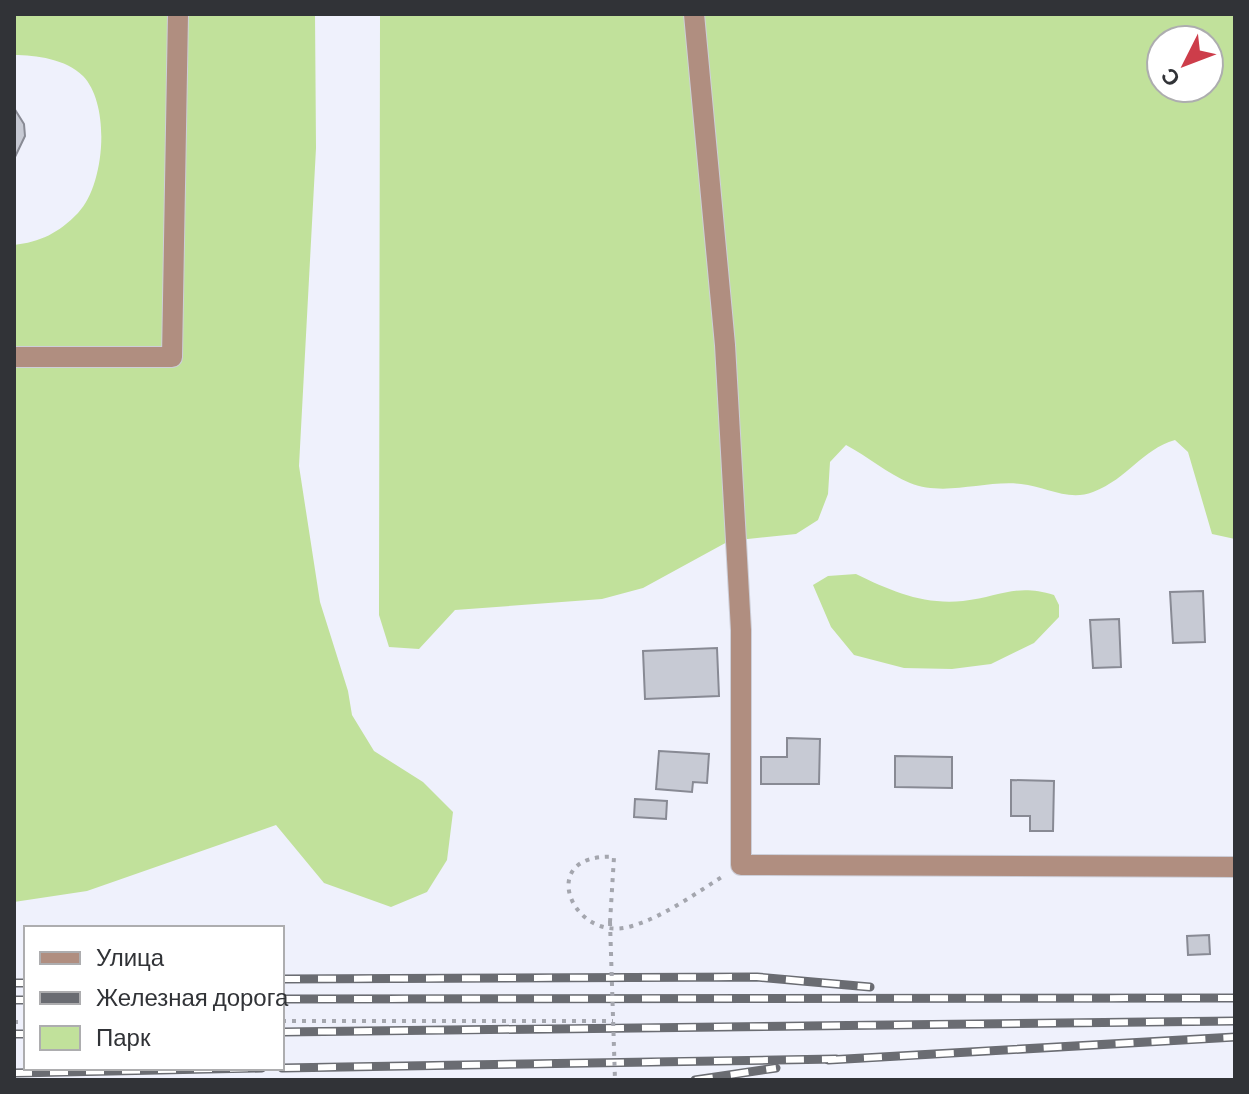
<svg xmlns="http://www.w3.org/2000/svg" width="1249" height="1094" viewBox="0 0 1249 1094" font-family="Barlow,sans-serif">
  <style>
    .green { fill: #c1e19b; fill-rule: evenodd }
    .building { fill: #c7cad4; stroke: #888a94; stroke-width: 2 }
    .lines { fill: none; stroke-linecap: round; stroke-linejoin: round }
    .minor-casing { stroke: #cdcfd9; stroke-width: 22 }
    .path { stroke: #a4a6ae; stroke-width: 4; stroke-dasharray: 4 6; stroke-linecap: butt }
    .minor { stroke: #b08e80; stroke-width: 20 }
    .rail-casing { stroke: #6a6c72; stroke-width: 9 }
    .rail { stroke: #fff; stroke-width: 6; stroke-dasharray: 18; stroke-linecap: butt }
    .path-bridge { stroke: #a4a6ae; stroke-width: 4; stroke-dasharray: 4 6; stroke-linecap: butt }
  </style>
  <rect width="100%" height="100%" fill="#eff1fc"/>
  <g class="green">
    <path d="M14,14h301l1,134 -17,318 21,136 28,89 4,24 22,36 49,31 30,30 -6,48 -20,32 -36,15 -67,-24 -48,-58 -189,66 -73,11v-657c26,-3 45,-12 64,-32 27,-28 33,-108 5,-137 -17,-17 -47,-21 -69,-21z"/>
    <path d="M380,14h855v525l-23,-5 -24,-82 -13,-12c-34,10 -46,38 -82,52 -25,10 -48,-6 -72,-8 -36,-4 -76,13 -111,-1 -22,-9 -43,-27 -64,-38l-16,17 -2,32 -10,26 -22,14 -67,7 -86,47 -41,11 -147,11 -36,39 -30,-2 -10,-32zM1161,40h48v48h-48z"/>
    <path d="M856,574c35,17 67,31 107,27 37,-4 52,-18 91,-6l5,10v12l-25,26 -43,21 -39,5 -48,-1 -50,-13 -23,-28 -18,-42 15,-9z"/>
  </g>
  <g class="building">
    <polygon points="14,108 24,124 25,136 14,159"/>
    <polygon points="1203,591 1205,642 1173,643 1170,592"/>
    <polygon points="1119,619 1121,667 1093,668 1090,620"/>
    <polygon points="717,648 719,696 645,699 643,651"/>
    <polygon points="787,738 820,739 819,784 761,784 761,757 787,757"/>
    <polygon points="659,751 709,754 707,783 693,782 692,792 656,789"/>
    <polygon points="895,756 952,757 952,788 895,787"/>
    <polygon points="1011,780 1054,781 1053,831 1030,831 1030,816 1011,816"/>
    <polygon points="635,799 667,801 666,819 634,817"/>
    <polygon points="1209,935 1210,954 1188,955 1187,936"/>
  </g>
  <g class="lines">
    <defs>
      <g id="minor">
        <polyline points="694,14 725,345 741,630 741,865 1235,867"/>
        <polyline points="14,357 172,357 178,14"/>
      </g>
    </defs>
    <use href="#minor" class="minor-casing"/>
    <g class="path">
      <path d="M610,922l4,-65c-80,-5 -42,88 18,69 33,-10 64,-33 93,-51"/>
      <polyline points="282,1021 613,1021"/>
      <polyline points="14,1022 26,1022"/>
    </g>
    <use href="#minor" class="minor"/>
    <defs>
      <g id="rail">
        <polyline points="282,979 757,977 870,987"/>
        <polyline points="14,983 26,983"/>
        <polyline points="282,999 1235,998"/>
        <polyline points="14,1000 26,1000"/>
        <polyline points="282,1032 1235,1021"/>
        <polyline points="14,1034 26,1034"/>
        <polyline points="828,1060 1235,1037"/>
        <polyline points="282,1068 836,1059"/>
        <polyline points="14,1073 262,1068"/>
        <polyline points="695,1080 776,1068"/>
      </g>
    </defs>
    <use href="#rail" class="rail-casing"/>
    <use href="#rail" class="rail"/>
    <polyline class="path-bridge" points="610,922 615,1080"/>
  </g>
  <rect width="1249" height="1094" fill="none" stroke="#313337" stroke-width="32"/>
  <rect x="24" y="926" width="260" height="144" fill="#ffffff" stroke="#adadaf" stroke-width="2"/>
  <rect x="40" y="952" width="40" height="12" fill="#b08e80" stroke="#adadaf" stroke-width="2"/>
  <text x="96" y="966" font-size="24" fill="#313337">Улица</text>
  <rect x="40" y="992" width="40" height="12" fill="#6a6c72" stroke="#adadaf" stroke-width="2"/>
  <text x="96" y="1006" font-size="24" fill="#313337">Железная дорога</text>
  <rect x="40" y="1026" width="40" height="24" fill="#c1e19b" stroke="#adadaf" stroke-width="2"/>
  <text x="96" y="1046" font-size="24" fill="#313337">Парк</text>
  <g transform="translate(1185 64) rotate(228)"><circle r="38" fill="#ffffff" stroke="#adadaf" stroke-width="2"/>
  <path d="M0-6L14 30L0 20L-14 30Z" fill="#cd3d4a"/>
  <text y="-12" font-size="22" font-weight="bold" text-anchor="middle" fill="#313337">С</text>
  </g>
</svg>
